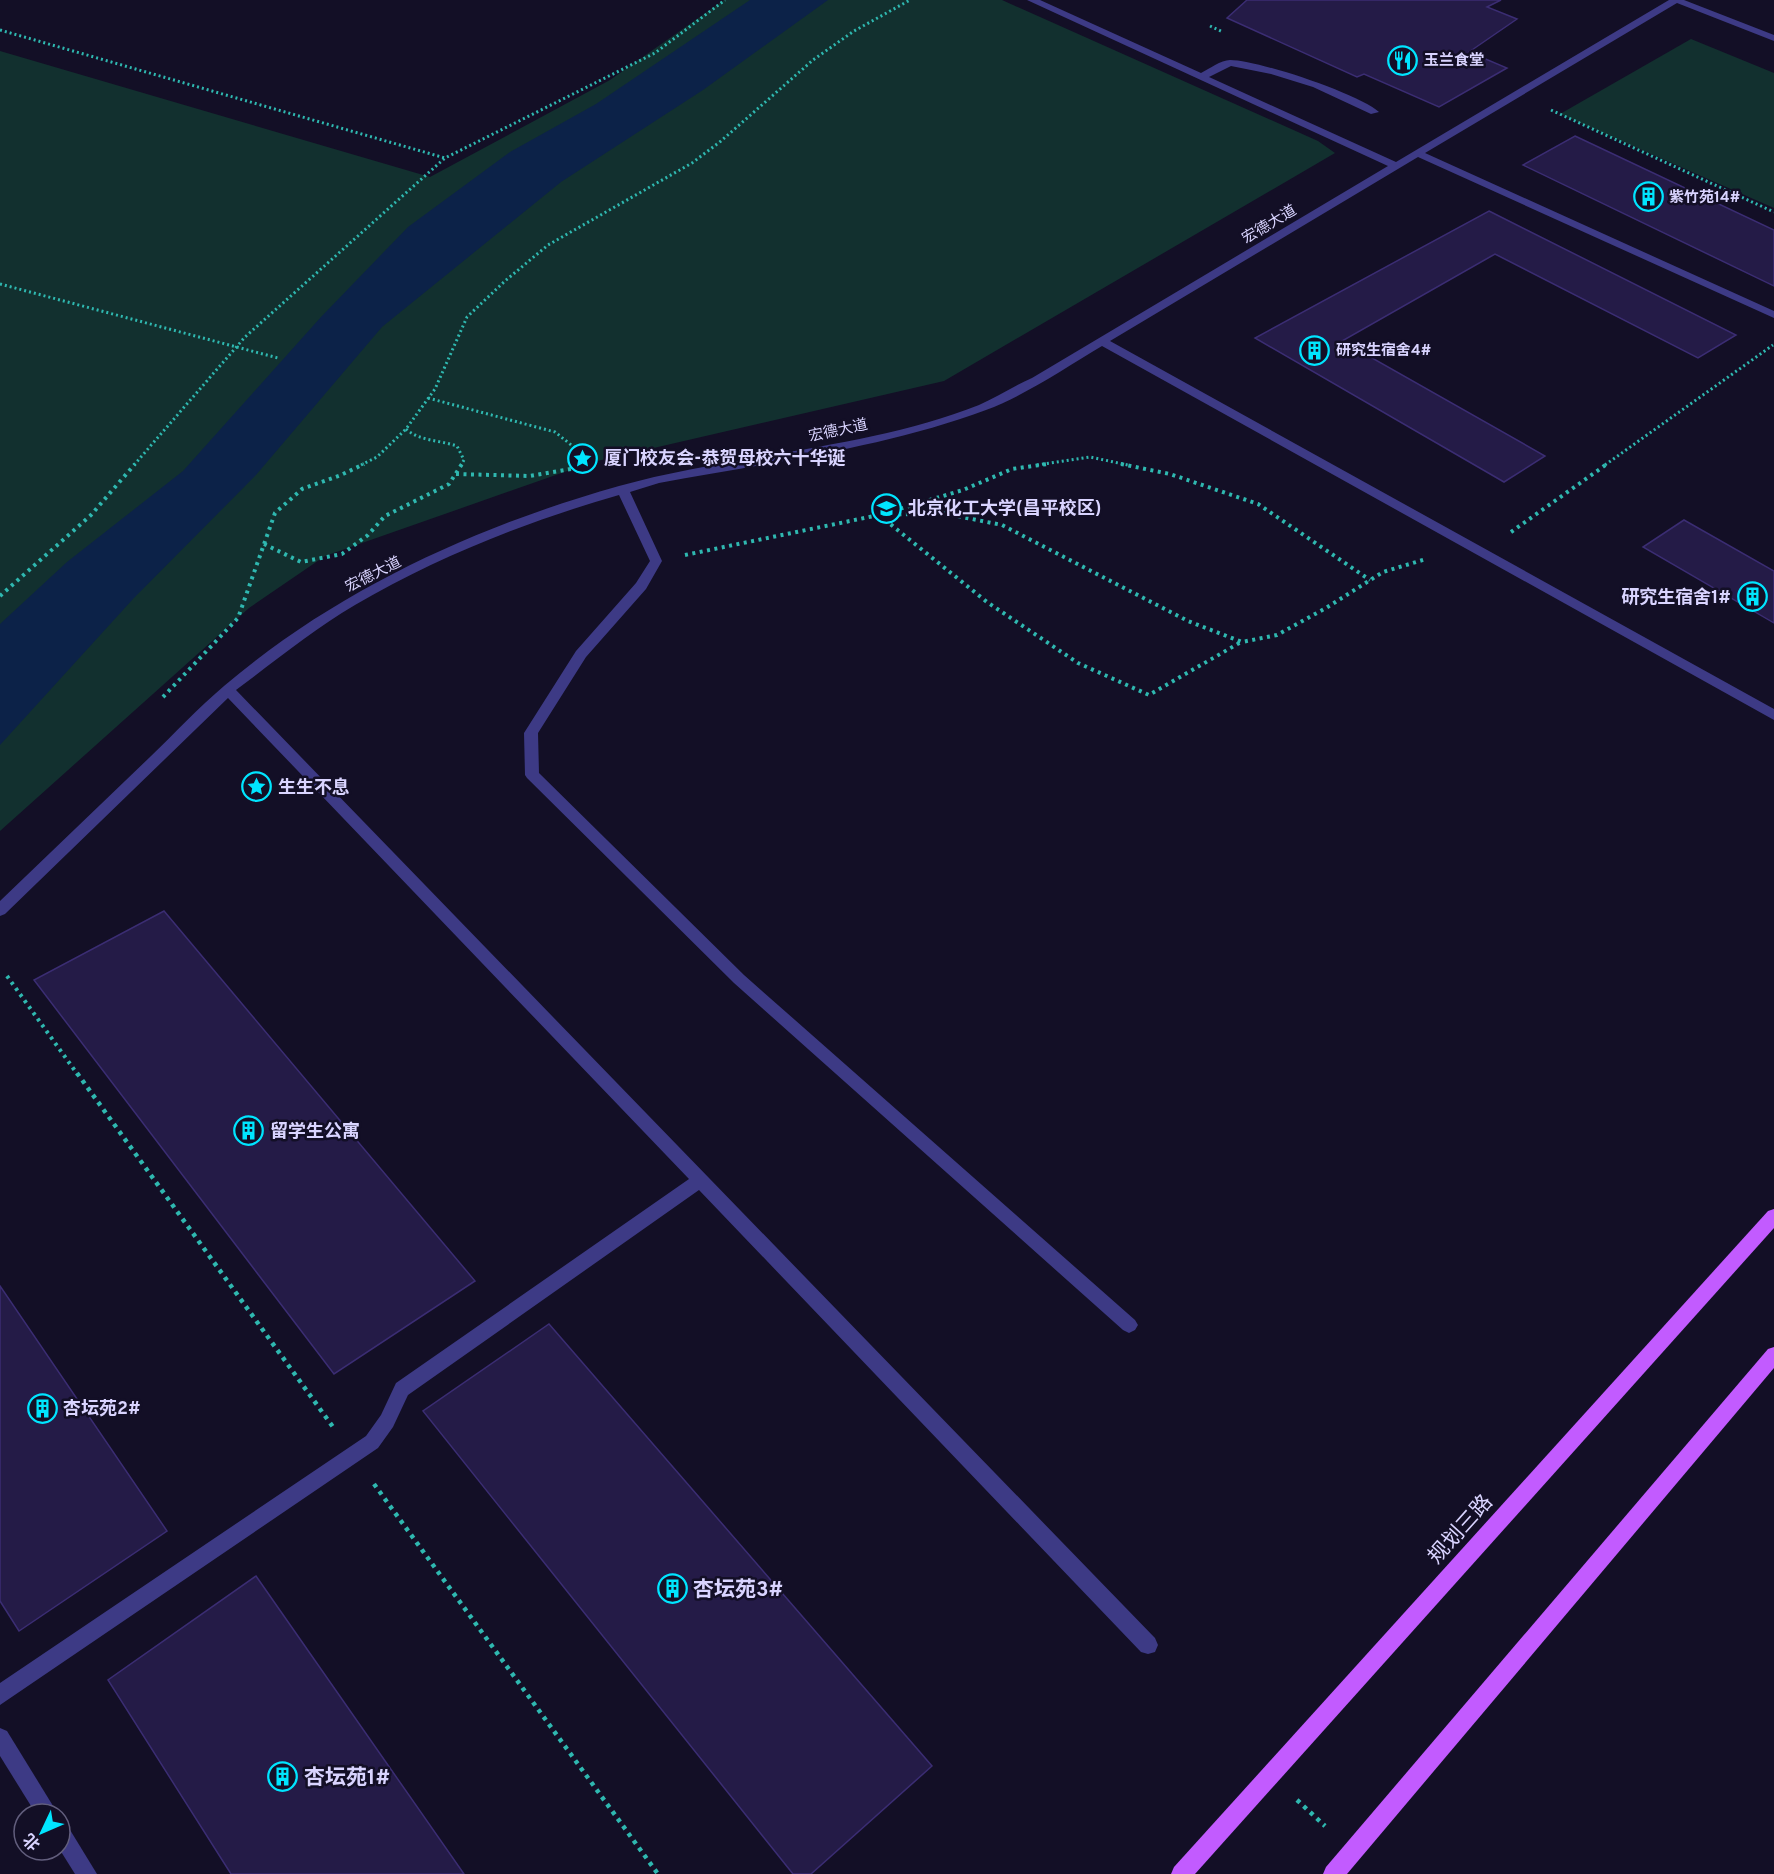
<svg xmlns="http://www.w3.org/2000/svg" width="1774" height="1874" viewBox="0 0 1774 1874" font-family="Overpass,'Noto Sans SC',sans-serif">
  <style>
    .green { fill: #12302f }
    .water { fill: #0c2248 }
    .building { fill: #241b47; stroke: #3b2d73; stroke-width: 1.5 }
    .lines { fill: none; stroke-linecap: round; stroke-linejoin: round }
    .path-far2 { stroke: #2fb8b0; stroke-width: 3; stroke-dasharray: 2 3; stroke-linecap: butt }
    .path-far1 { stroke: #2fb8b0; stroke-width: 4; stroke-dasharray: 3 4.5; stroke-linecap: butt }
    .path { stroke: #2fb8b0; stroke-width: 4.5; stroke-dasharray: 4 5; stroke-linecap: butt }
    .minor { fill: #3d3a85; fill-rule: evenodd }
    .major { fill: #c25bff; fill-rule: evenodd }
    .labels { text-anchor: middle; stroke-width: 5; stroke-linejoin: round; paint-order: stroke }
    .far-poi-label { font-size: 15px; font-weight: bold; fill: #d9d4ff; stroke: #130f26; text-anchor: start }
    .far-street-label { font-size: 15px; fill: #d9d4ff; stroke: #130f26 }
    .poi-label { font-size: 18px; font-weight: bold; fill: #d9d4ff; stroke: #130f26; text-anchor: start }
    .near-street-label { font-size: 21px; fill: #d9d4ff; stroke: #130f26 }
    .near-poi-label { font-size: 21px; font-weight: bold; fill: #d9d4ff; stroke: #130f26; text-anchor: start }
  </style>
  <rect width="100%" height="100%" fill="#130f26"/>
  <g class="green">
    <polygon points="724,0 1002,0 1318,141 1335,153 944,381 593,462 325,556 249,608 0,831 0,51 430,177 610,80"/>
    <polygon points="1691,39 1774,73 1774,208 1560,114"/>
  </g>
  <polygon class="water" points="750,0 828,0 703,90 561,182 382,327 256,475 133,599 0,745 0,624 67,562 183,471 321,317 408,227 510,152 596,104"/>
  <g class="building">
    <polygon points="1247,0 1501,0 1487,7 1517,19 1469,52 1507,68 1439,107 1364,74 1357,77 1227,18"/>
    <polygon points="1575,136 1774,230 1774,286 1523,165"/>
    <polygon points="1489,211 1736,335 1698,358 1495,254 1342,341 1545,456 1504,482 1255,338"/>
    <polygon points="1684,520 1774,571 1774,623 1643,547"/>
    <polygon points="164,911 475,1281 334,1374 34,980"/>
    <polygon points="0,1286 167,1531 19,1631 0,1601"/>
    <polygon points="549,1324 932,1766 811,1874 793,1874 423,1411"/>
    <polygon points="256,1576 464,1874 231,1874 108,1680"/>
  </g>
  <g class="lines">
    <g class="path-far2">
      <polyline points="1210,26 1223,32"/>
      <polyline points="0,30 445,158"/>
      <polyline points="1551,110 1774,212"/>
      <polyline points="0,284 278,358"/>
      <polyline points="428,398 555,432 595,464"/>
      <path d="M406,429c13,12 33,11 51,17l7,14 -3,5"/>
      <polyline points="134,465 245,337 445,158 655,53 725,0"/>
      <polyline points="361,465 377,457 406,429 435,389 467,317 505,281 548,245 692,163 721,141 813,60 854,31 910,0"/>
      <polyline points="1037,465 1090,457 1128,465"/>
      <polyline points="1605,465 1773,345"/>
    </g>
    <g class="path-far1">
      <polyline points="1121,464 1170,474 1258,504 1370,580"/>
      <polyline points="456,474 530,476 577,468"/>
      <polyline points="886,513 963,490 1012,469 1047,464"/>
      <polyline points="879,515 987,602 1078,663 1149,695 1241,642"/>
      <polyline points="1511,532 1607,464"/>
      <polyline points="264,544 301,562 342,554 368,535 385,516 449,484 462,464"/>
      <polyline points="685,555 879,515 942,513 1002,525 1188,621 1242,642 1277,635 1326,608 1383,572 1426,559"/>
      <polyline points="0,596 91,515 135,464"/>
      <polyline points="163,697 238,618 275,513 302,489 341,475 364,464"/>
      <polyline points="7,976 78,1075"/>
    </g>
    <g class="path">
      <polyline points="77,1073 333,1427"/>
      <polyline points="374,1484 658,1874"/>
      <polyline points="1297,1800 1325,1826"/>
    </g>
    <g class="minor">
      <path d="M1027,0h13l161,73c8,-4 20,-13 29,-13 28,0 129,34 149,52l-8,2 -58,-27 -42,-13 -40,-8 -22,11 187,85 273,-162h15l90,35v6l-97,-38 -252,150 349,158v7l-356,-161 -308,184 664,368v11l-672,-374c-37,22 -76,49 -116,64 -102,38 -220,53 -327,73l-29,9 32,69 -16,28 -60,68 -48,76 1,40 205,202 391,345 3,5 -3,5 -6,3 -6,-3 -389,-347 -207,-205 -2,-3 -1,-42 52,-82 60,-68 14,-22 -31,-66c-91,26 -182,62 -264,110 -42,25 -80,56 -119,85l919,948 3,7 -3,7 -7,2 -7,-2 -442,-462 -291,205 -15,32 -15,21 -378,257v-22l366,-247 15,-21 15,-32 293,-204 -461,-481 -223,216 -5,2v-15c50,-48 100,-96 150,-144 25,-24 48,-49 74,-71 113,-96 253,-160 395,-200 115,-32 249,-37 360,-81 18,-8 35,-19 53,-27l356,-212z"/>
      <polygon points="0,1728 7,1731 58,1814 36,1814 0,1756"/>
      <polygon points="60,1822 67,1825 97,1874 75,1874 60,1850"/>
    </g>
    <g class="major">
      <polygon points="1774,1209 1774,1228 1195,1874 1171,1874 1174,1867 1768,1211"/>
      <polygon points="1774,1347 1774,1368 1347,1874 1323,1874 1326,1867 1768,1349"/>
    </g>
  </g>
  <defs>
    <symbol id="restaurant-ring" viewBox="-11 -11 22 22"><circle r="9.5" fill="#130f26" stroke="#00e5ff" stroke-width="1.5"/><path d="M-5-6h1v4h1v-4h1v4h1v-4h1v5L-1.5 .5V6h-2V.5L-5-1ZM5-6V6H3V1.5H1.5Q1.5-4 5-6Z" fill="#00e5ff"/></symbol>
    <symbol id="building-ring" viewBox="-11 -11 22 22"><circle r="9.5" fill="#130f26" stroke="#00e5ff" stroke-width="1.5"/><path d="M-4-6H4V6H1V3H-1V6H-4ZM-2.5-4.3h1.7v1.8h-1.7ZM.8-4.3h1.7v1.8H.8ZM-2.5-1h1.7V.8h-1.7ZM.8-1h1.7V.8H.8Z" fill="#00e5ff"/></symbol>
    <symbol id="sight-ring" viewBox="-11 -11 22 22"><circle r="9.5" fill="#130f26" stroke="#00e5ff" stroke-width="1.5"/><path d="M0-6L1.8-2.2L6-1.7L2.9 1.2L3.7 5.4L0 3.3L-3.7 5.4L-2.9 1.2L-6-1.7L-1.8-2.2Z" fill="#00e5ff"/></symbol>
    <symbol id="university-ring" viewBox="-11 -11 22 22"><circle r="9.5" fill="#130f26" stroke="#00e5ff" stroke-width="1.5"/><path d="M0-5L7-2L0 1L-7-2ZM-4 1L0 2.5L4 1V4Q0 6-4 4Z" fill="#00e5ff"/></symbol>
  </defs>
  <g fill-rule="evenodd">
    <use href="#restaurant-ring" x="1386" y="44" width="33" height="33"/>
    <use href="#building-ring" x="1632" y="180" width="33" height="33"/>
    <use href="#building-ring" x="1298" y="334" width="33" height="33"/>
    <use href="#sight-ring" x="566" y="442" width="33" height="33"/>
    <use href="#university-ring" x="870" y="492" width="33" height="33"/>
    <use href="#building-ring" x="1736" y="580" width="33" height="33"/>
    <use href="#sight-ring" x="240" y="770" width="33" height="33"/>
    <use href="#building-ring" x="232" y="1114" width="33" height="33"/>
    <use href="#building-ring" x="26" y="1392" width="33" height="33"/>
    <use href="#building-ring" x="656" y="1572" width="33" height="33"/>
    <use href="#building-ring" x="266" y="1760" width="33" height="33"/>
  </g>
  <g class="labels">
    <g class="far-poi-label">
      <text x="1424" y="65">玉兰食堂</text>
      <text x="1669" y="202">紫竹苑14#</text>
      <text x="1336" y="355">研究生宿舍4#</text>
    </g>
    <g class="far-street-label">
      <text transform="translate(1269 224) rotate(-31)" y="5">宏德大道</text>
      <text transform="translate(838 430) rotate(-12)" y="5">宏德大道</text>
      <text transform="translate(373 574) rotate(-27)" y="5">宏德大道</text>
    </g>
    <g class="poi-label">
      <text x="604" y="464">厦门校友会-恭贺母校六十华诞</text>
      <text x="908" y="514">北京化工大学(昌平校区)</text>
      <text x="1731" y="603" text-anchor="end">研究生宿舍1#</text>
      <text x="278" y="793">生生不息</text>
      <text x="270" y="1137">留学生公寓</text>
      <text x="63" y="1414">杏坛苑2#</text>
    </g>
    <g class="near-street-label">
      <text transform="translate(1460 1529) rotate(-48)" y="7">规划三路</text>
    </g>
    <g class="near-poi-label">
      <text x="693" y="1596">杏坛苑3#</text>
      <text x="304" y="1784">杏坛苑1#</text>
    </g>
  </g>
  <g transform="translate(42 1832) rotate(226)"><circle r="28" fill="#130f26" stroke="#625e7d" stroke-width="1.5"/>
  <path d="M0-4.5L10 22L0 15L-10 22Z" fill="#00e5ff"/>
  <text y="-9" font-size="16" font-weight="bold" text-anchor="middle" fill="#d9d4ff">北</text>
  </g>
</svg>
